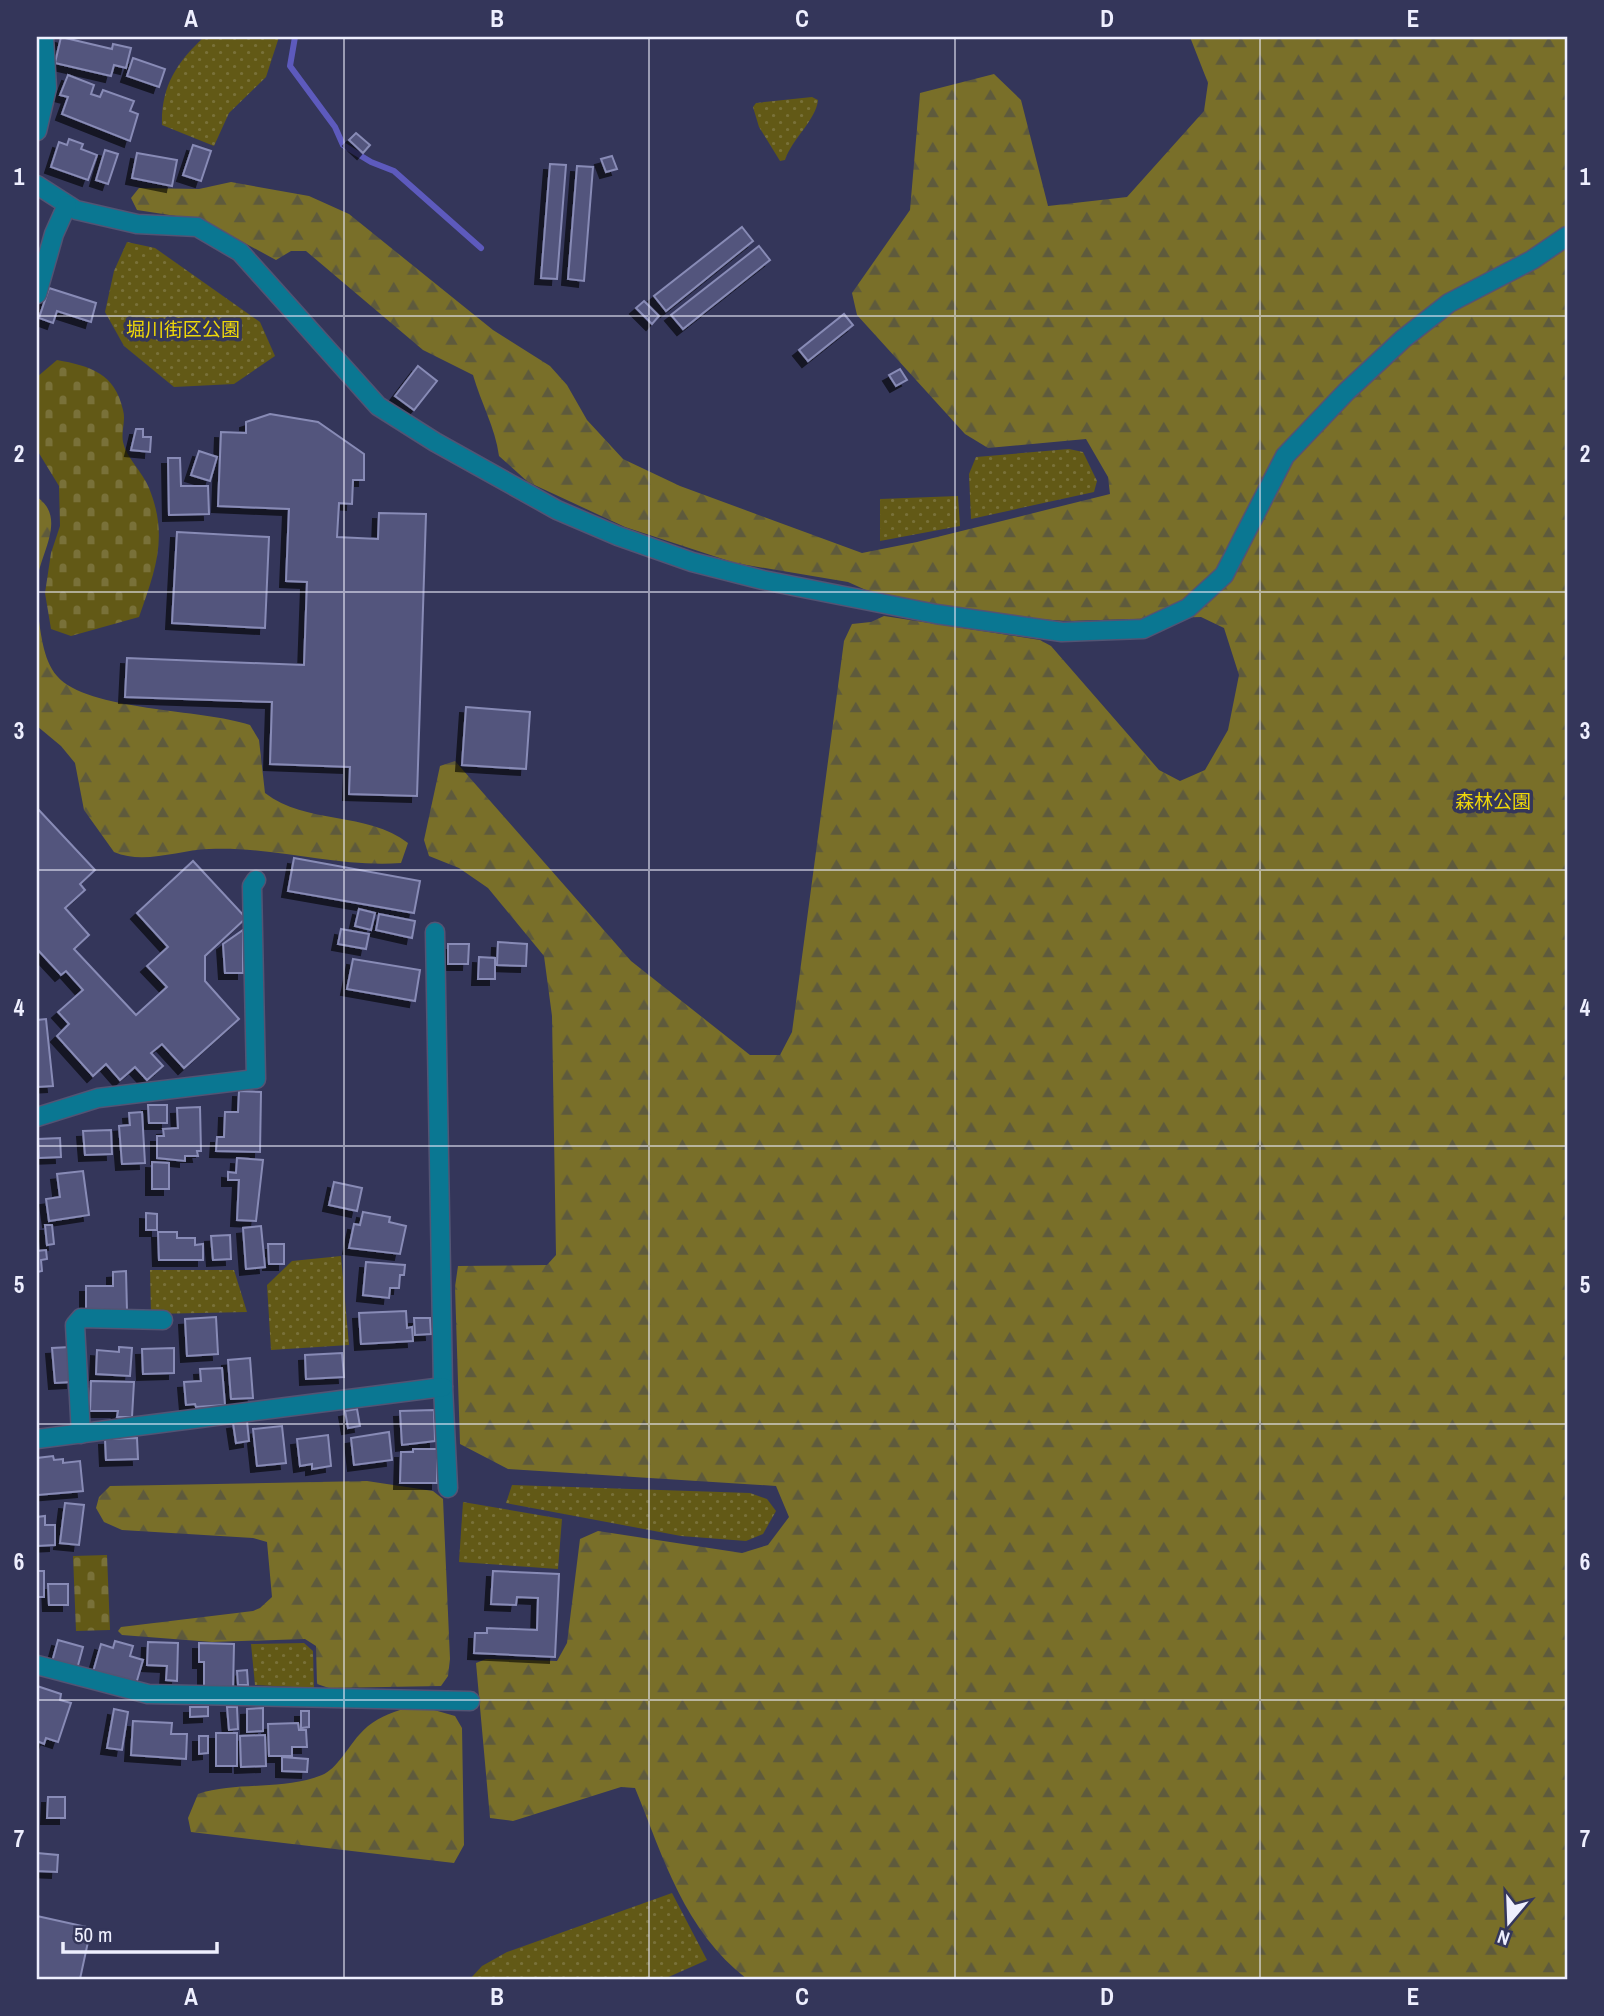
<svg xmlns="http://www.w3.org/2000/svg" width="1604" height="2016" viewBox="0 0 1604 2016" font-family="'Archivo Narrow','Noto Sans JP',sans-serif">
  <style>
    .grass { fill: url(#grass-dots) }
    .forest { fill: url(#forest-firs) }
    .cemetery { fill: url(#cemetery-stones) }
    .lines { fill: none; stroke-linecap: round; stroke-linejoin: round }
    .stream { stroke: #5d5abd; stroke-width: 6 }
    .building { fill: #53557d; stroke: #888bb6; stroke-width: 2; filter: url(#shadow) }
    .minor-casing { stroke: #525474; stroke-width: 21 }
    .minor { stroke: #0a7792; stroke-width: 18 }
    .grid { fill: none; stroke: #eeeffe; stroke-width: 2; stroke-opacity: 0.55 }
    .labels { text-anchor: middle; stroke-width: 7; stroke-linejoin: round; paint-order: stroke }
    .park-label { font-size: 19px; fill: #eed609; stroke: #34365a }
    .neatline { fill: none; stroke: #eeeffe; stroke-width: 2.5 }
    .grid-label { font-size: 23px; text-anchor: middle; font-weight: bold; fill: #eeeffe }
  </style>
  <defs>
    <pattern id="grass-dots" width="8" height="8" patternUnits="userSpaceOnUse" patternTransform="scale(1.75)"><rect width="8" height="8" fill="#625916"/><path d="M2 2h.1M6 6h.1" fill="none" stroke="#797139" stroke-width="1.8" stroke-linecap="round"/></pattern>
    <pattern id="forest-firs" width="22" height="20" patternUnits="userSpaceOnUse" patternTransform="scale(1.75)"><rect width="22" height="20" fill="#796f29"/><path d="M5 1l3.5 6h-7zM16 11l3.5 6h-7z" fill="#5e5a3c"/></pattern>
    <pattern id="cemetery-stones" width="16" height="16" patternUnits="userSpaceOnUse" patternTransform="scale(1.75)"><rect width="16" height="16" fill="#625916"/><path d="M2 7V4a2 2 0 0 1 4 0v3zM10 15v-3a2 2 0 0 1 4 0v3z" fill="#797139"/></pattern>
    <filter id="shadow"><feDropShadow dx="-6" dy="6" stdDeviation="0" flood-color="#0009"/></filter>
  </defs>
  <rect width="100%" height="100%" fill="#34365a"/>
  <g class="grass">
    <path d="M204,37h75l-13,40 -37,36 -15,33 -52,-21c-1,-38 14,-62 42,-88z"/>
    <path d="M812,97l6,3c-2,20 -26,39 -33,60l-5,1 -21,-34 -6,-20 3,-4z"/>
    <polygon points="127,242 155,248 260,322 275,356 234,384 174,387 124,346 105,312 114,271"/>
    <polygon points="1069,449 1083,452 1097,481 1094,492 971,519 969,474 976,457"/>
    <polygon points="958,496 960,526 880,541 880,499"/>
    <polygon points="341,1256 349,1345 271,1350 267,1285 292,1261"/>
    <polygon points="150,1270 234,1270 247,1312 151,1314"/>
    <polygon points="512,1485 750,1493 767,1499 776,1511 763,1534 746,1541 681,1536 506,1503"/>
    <polygon points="463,1502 562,1519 558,1569 459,1562"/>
    <polygon points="304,1643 313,1651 314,1688 255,1685 251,1644"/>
    <polygon points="672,1893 707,1960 664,1979 470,1979 482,1966 507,1952"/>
  </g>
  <g class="forest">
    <path d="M1190,37h377v1942h-820c-63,-49 -83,-120 -112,-191l-14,-1 -108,34 -23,-3 -14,-155 10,-4 71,2 10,-18 13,-104 18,-8 144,22 26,-8 21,-28 -13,-31 -268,-17 -48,-25 -5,-157 3,-21 89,-1 9,-10 -4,-239 -8,-60 -56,-68 -29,-20 -30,-12 -5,-16 16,-74 15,-5 176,200 119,94h30l12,-23 52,-391 8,-17 19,-2 13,-6 156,24 11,6 108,124 21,11 25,-11 23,-40 11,-55 -15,-47 -23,-11 -134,4 -87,-6 -94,-16 -38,-17 -113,-19 -110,-36 -97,-45 -29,-26c-4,-29 -18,-53 -26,-81l-50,-25 -117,-99h-15l-15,9 -74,-40 -65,-10 -6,-12 8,-10 60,1 32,-7 78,14 40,18 144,116 57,36 17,19 20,35 36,39 57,27 182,67 55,-11 193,-48 -2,-17 -22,-38 -98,9 -23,-14 -108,-119 -5,-22 58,-83 10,-117 74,-19 27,26 27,106 79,-9 77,-86 4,-28z"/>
    <path d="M37,497c31,21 2,58 0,85z"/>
    <path d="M37,609c4,21 5,50 20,67 30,35 146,33 193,49l9,15 6,53c41,32 102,18 143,50l-7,20c-62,5 -127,-17 -192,-14 -31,1 -65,16 -95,3l-30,-42 -9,-47 -14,-17 -24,-20z"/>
    <polygon points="367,1481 433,1491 443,1499 450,1659 448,1676 441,1686 329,1688 317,1684 316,1646 305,1639 212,1642 122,1635 118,1631 121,1627 253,1611 260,1608 272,1597 267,1542 253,1538 122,1530 104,1522 96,1508 99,1497 110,1486"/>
    <path d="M400,1710h34l21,6 7,12 2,117 -10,18 -263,-31 -3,-14 10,-24c39,-13 85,-3 124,-19 15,-6 26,-28 37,-40 11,-13 25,-20 41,-25z"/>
  </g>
  <g class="cemetery">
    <path d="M57,360c33,6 58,13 66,50 3,10 -2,22 0,32 3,15 20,31 26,46 20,49 6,83 -10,129l-68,19 -20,-7 -6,-36 6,-40 9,-27 -1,-40 -22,-36v-73z"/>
    <polygon points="107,1555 110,1630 76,1631 73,1556"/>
  </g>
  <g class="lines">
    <polyline class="stream" points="295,37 290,66 335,127 343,145 371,162 394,171 481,248"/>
  </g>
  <g class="building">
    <polygon points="61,37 112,49 113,44 131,48 126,68 114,65 111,76 55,63"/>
    <polygon points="133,58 165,69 159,87 127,76"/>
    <polygon points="68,75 94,85 91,94 100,97 103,90 134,101 130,111 138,114 130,141 62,114 68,97 60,95"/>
    <polygon points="356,133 370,145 363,153 349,140"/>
    <polygon points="69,139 83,144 81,149 97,155 88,180 51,167 59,142 67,145"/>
    <polygon points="193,145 211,151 201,181 183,175"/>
    <polygon points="105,150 118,154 108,184 96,180"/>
    <polygon points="137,153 177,160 172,186 132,178"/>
    <polygon points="612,156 617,169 606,172 601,159"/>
    <polygon points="550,164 566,165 557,279 541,278"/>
    <polygon points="577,166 593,167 584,281 568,279"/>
    <polygon points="742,227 753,241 666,311 654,296"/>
    <polygon points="759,246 770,260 683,329 671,315"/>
    <polygon points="49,288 96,303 91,322 57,311 53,323 39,318"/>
    <polygon points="644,301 659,316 652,324 636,308"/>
    <polygon points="844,314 853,325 808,361 799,350"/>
    <polygon points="418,366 437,381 414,410 395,396"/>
    <polygon points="900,369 907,380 896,386 889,375"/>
    <polygon points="270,414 318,422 364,454 364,480 353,480 352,504 339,503 337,537 378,539 379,513 426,514 417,796 349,794 350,767 270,764 272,702 125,697 127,658 304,665 307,582 286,581 289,509 218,506 221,432 246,433 246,422"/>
    <polygon points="136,429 143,429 143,437 151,437 150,452 131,450"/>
    <polygon points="199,451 217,457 210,481 191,475"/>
    <polygon points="168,458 180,458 181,486 208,486 209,514 169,515"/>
    <polygon points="177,532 269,537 265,628 172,623"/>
    <polygon points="466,707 530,712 526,769 462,765"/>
    <polygon points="37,808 95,870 80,884 85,890 65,908 89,935 74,949 136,1015 167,987 147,966 168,947 137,913 193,861 246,918 205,956 205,981 239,1019 184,1068 162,1044 151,1053 163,1066 147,1080 135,1067 120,1080 106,1064 93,1076 57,1036 69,1024 58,1012 83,990 66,971 61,975 37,949"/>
    <polygon points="294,858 420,881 414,913 288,891"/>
    <polygon points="359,909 375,913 371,930 355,926"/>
    <polygon points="379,914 415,921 412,938 376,930"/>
    <polygon points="341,929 369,934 366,949 338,944"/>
    <polygon points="243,930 243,973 225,973 223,944"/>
    <polygon points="498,942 527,944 526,966 497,965"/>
    <polygon points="448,944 469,944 468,964 448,964"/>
    <polygon points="479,957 495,958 495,979 478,979"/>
    <polygon points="353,959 420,970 415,1001 347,989"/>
    <polygon points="46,1019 53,1086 37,1087 37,1020"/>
    <polygon points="239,1091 261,1092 260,1152 216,1151 217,1137 224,1137 225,1112 238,1112"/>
    <polygon points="148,1105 167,1105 167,1123 149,1123"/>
    <polygon points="200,1107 201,1151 197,1151 198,1156 185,1156 185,1161 157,1158 157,1136 164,1136 163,1129 178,1128 177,1108"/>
    <polygon points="142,1112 145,1163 122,1164 119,1126 130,1125 129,1113"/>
    <polygon points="111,1130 112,1154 85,1155 83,1131"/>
    <polygon points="60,1138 61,1157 39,1158 38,1139"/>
    <polygon points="237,1158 263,1160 256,1221 237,1220 239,1180 228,1180 228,1172 236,1173"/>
    <polygon points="152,1162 169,1163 169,1189 152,1189"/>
    <polygon points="83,1171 89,1215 49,1221 46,1199 60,1197 57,1174"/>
    <polygon points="334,1182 362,1188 357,1211 329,1205"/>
    <polygon points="363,1212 390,1217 389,1222 406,1226 400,1254 349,1248 354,1224 360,1225"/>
    <polygon points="146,1213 157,1214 157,1230 146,1230"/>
    <polygon points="45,1225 52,1225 54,1244 47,1245"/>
    <polygon points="261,1226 265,1267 246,1269 243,1228"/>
    <polygon points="158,1232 177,1232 177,1238 195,1238 195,1245 203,1244 203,1260 159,1260"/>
    <polygon points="230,1235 231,1259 213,1260 211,1236"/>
    <polygon points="268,1244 284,1244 284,1264 269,1264"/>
    <polygon points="46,1250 47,1259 41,1260 42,1271 37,1272 37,1251"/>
    <polygon points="366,1262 405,1265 404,1275 400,1275 399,1288 390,1288 389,1298 363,1295"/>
    <polygon points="126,1271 127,1311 86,1312 86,1286 113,1286 113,1272"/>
    <polygon points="406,1311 407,1328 412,1327 413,1341 361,1344 359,1313"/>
    <polygon points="216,1317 218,1354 187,1356 185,1319"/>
    <polygon points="414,1318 430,1318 431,1334 415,1335"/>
    <polygon points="70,1347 72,1382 55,1383 52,1348"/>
    <polygon points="119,1347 132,1348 130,1376 96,1374 97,1350 119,1352"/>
    <polygon points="174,1348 174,1373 143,1374 142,1349"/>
    <polygon points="342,1353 344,1377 306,1379 305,1355"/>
    <polygon points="250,1358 253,1398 231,1399 228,1360"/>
    <polygon points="222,1368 225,1405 196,1407 195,1404 186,1405 184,1382 201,1381 200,1369"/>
    <polygon points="91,1381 134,1382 132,1417 117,1417 118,1411 90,1411"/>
    <polygon points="357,1409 360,1426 348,1428 345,1411"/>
    <polygon points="434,1410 435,1441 402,1445 400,1411"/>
    <polygon points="247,1421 249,1441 236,1443 233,1423"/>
    <polygon points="282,1426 286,1463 257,1466 253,1429"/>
    <polygon points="389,1432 392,1460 354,1465 351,1438"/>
    <polygon points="328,1435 331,1466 312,1469 312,1464 300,1466 297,1439"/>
    <polygon points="137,1438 138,1459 106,1460 105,1439"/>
    <polygon points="413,1449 437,1449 437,1483 400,1483 401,1452 413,1452"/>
    <polygon points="53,1456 54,1460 63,1459 63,1463 80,1461 83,1491 38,1495 37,1458"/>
    <polygon points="65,1503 84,1505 79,1545 60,1543"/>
    <polygon points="45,1516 45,1525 55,1525 55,1545 37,1546 37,1517"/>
    <polygon points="37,1571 44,1571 44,1597 37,1597 37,1604"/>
    <polygon points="493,1571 559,1574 555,1657 474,1653 475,1633 487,1633 487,1628 537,1630 538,1598 517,1597 516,1605 491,1604"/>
    <polygon points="48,1584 68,1584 68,1605 49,1605"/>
    <polygon points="58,1640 83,1647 77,1669 52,1662"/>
    <polygon points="115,1641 133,1646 130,1656 143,1660 136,1684 93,1672 101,1644 113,1648"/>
    <polygon points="148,1642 178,1643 177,1681 166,1680 167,1666 147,1665"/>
    <polygon points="199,1643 234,1644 233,1690 204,1690 204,1662 199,1662"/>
    <polygon points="247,1670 248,1685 238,1685 237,1671"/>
    <polygon points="37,1686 61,1694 60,1700 71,1703 58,1742 46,1738 44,1744 37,1741"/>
    <polygon points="190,1707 208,1707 208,1716 190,1717"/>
    <polygon points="227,1707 237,1707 238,1729 229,1730"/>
    <polygon points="263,1708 263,1731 247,1732 247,1709"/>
    <polygon points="114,1709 128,1712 122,1750 107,1748"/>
    <polygon points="301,1711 309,1711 309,1727 301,1728"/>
    <polygon points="133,1721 172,1723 171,1734 187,1734 186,1759 131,1755"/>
    <polygon points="298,1723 299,1730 306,1730 307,1747 292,1747 292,1756 269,1756 268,1724"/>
    <rect x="216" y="1733" width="21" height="33"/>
    <polygon points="265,1735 266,1766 241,1767 240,1736"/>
    <polygon points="199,1736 208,1736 208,1753 199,1754"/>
    <polygon points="282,1757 308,1759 307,1772 282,1771"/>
    <polygon points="48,1797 65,1797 65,1818 47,1818"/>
    <polygon points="37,1853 58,1855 57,1872 37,1871"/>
    <polygon points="37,1916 91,1928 80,1979 37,1979"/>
  </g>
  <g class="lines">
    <defs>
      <g id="minor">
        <polyline points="37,131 47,88 44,37"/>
        <polyline points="37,185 76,210 137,224 197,227 240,252 378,406 435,442 557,510 618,536 692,562 763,580 936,614 1062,632 1143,629 1188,608 1224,575 1285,456 1346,392 1403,339 1449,303 1532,260 1567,236"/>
        <polyline points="37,294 54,234 67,205"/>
        <polyline points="435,932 443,1387 448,1488"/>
        <polyline points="37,1117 98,1098 256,1079 252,886 256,880"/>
        <polyline points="81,1434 75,1325 81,1318 163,1320"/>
        <polyline points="37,1439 443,1387"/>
        <polyline points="37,1665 148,1694 470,1701"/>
      </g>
    </defs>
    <use href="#minor" class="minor-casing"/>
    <use href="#minor" class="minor"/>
  </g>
  <path class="grid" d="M344,37v1942M649,37v1942M955,37v1942M1260,37v1942M37,316h1530M37,592h1530M37,870h1530M37,1146h1530M37,1424h1530M37,1700h1530"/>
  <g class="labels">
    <g class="park-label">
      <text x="183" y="336">堀川街区公園</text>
      <text x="1493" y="808">森林公園</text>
    </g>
  </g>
  <rect width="1604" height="2016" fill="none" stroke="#34365a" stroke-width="77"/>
  <g transform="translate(1509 1922) rotate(199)" stroke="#34365a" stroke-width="5" paint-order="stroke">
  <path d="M0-5L12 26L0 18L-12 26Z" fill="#eeeffe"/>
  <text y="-10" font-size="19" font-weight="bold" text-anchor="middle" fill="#eeeffe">N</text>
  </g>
  <path d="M63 1942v10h154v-10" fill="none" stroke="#eeeffe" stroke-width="3.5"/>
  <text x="74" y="1942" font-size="21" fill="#eeeffe" stroke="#34365a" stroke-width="5" paint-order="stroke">50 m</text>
  <rect x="38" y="38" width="1528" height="1940" class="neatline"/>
  <g class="grid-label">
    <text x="191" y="27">A</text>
    <text x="497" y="27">B</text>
    <text x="802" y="27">C</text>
    <text x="1107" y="27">D</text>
    <text x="1413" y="27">E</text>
    <text x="19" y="185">1</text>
    <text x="1585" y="185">1</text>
    <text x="19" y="462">2</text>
    <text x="1585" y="462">2</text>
    <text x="19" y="739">3</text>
    <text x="1585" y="739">3</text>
    <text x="19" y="1016">4</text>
    <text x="1585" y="1016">4</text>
    <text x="19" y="1293">5</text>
    <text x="1585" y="1293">5</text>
    <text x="19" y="1570">6</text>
    <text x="1585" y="1570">6</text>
    <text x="19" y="1847">7</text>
    <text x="1585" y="1847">7</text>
    <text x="191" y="2005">A</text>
    <text x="497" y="2005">B</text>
    <text x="802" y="2005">C</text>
    <text x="1107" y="2005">D</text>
    <text x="1413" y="2005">E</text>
  </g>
</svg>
